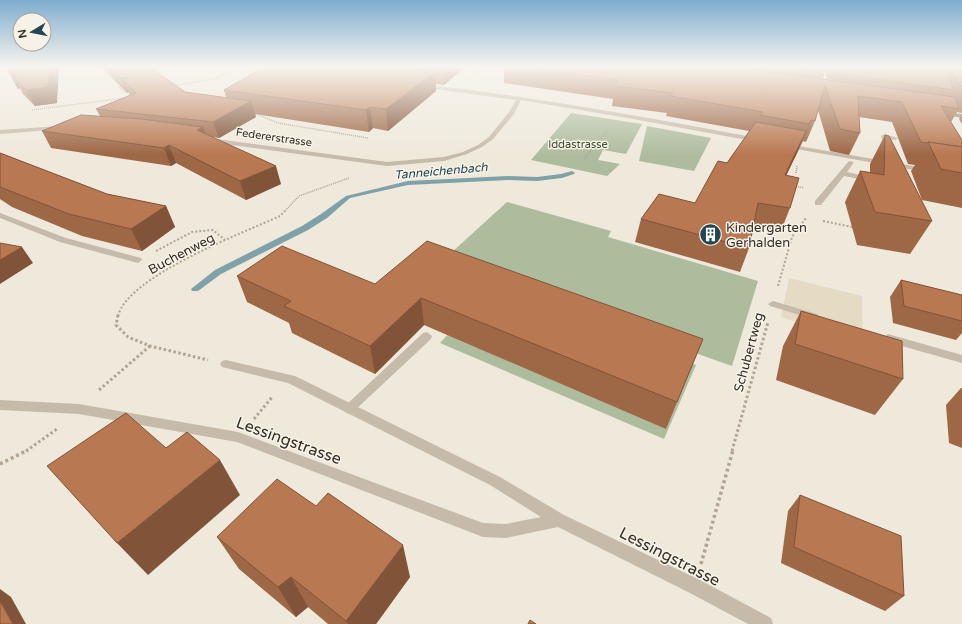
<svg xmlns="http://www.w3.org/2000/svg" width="962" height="624" viewBox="0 0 962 624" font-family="'Varela Round',sans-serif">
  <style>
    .green { fill: #aebc9e }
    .plaza { fill: #e5dbc5 }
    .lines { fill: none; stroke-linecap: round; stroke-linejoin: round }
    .stream { fill: #7fa1a9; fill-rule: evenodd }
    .path-far3 { stroke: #b1a494; stroke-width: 1.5; stroke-dasharray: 1 1; stroke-linecap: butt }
    .path-far2 { stroke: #b1a494; stroke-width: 2; stroke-dasharray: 2 2; stroke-linecap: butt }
    .path-far1 { stroke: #b1a494; stroke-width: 3; stroke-dasharray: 2.5 2.5; stroke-linecap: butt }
    .path { stroke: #b1a494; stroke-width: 3.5; stroke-dasharray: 3 3; stroke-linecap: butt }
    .service { fill: #c6baaa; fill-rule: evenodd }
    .minor { fill: #c6baaa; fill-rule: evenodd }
    .secondary { fill: #998a7b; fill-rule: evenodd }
    .wall { fill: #9e6746 }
    .shaded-wall { fill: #815439 }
    .building { fill: #b87851; stroke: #815439 }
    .labels { text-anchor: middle; stroke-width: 3; stroke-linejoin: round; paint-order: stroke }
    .far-street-label { font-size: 11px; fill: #342e28; stroke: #f7f2e8 }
    .far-park-label { font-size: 11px; fill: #3f4f2f; stroke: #f7f2e8 }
    .far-water-label { font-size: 12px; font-style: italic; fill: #234751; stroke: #f7f2e8 }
    .poi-label { font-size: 13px; fill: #342e28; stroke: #f7f2e8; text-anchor: start }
    .street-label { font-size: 13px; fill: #342e28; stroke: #f7f2e8 }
    .near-street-label { font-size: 16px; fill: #342e28; stroke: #f7f2e8 }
  </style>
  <rect width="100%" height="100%" fill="#efe9dc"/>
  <g class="green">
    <polygon points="571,113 642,124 626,154 603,150 598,160 620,164 607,176 531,160"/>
    <polygon points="647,126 711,138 694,171 639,161"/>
    <polygon points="507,202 611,231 608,237 758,281 732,366 440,263"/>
    <polygon points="490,289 696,365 664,439 440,343"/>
  </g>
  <polygon class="plaza" points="789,278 862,296 863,343 781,317"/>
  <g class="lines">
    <polygon class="stream" points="572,171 575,173 574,174 562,178 537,181 508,180 408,185 350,198 327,218 308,230 221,274 198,291 192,291 191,289 215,270 302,226 321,214 346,196 408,181 508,176 537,177 561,174"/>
    <g class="path-far3">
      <polyline points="473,73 480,67"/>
      <polyline points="173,86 213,79 232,72"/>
      <polyline points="119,87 124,92 131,93"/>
      <polyline points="32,110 125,98"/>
      <polyline points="254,113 278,123 368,138"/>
      <polyline points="585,158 607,131"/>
      <polyline points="796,173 797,166"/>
      <polyline points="794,186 804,188"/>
      <polyline points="284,212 299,196 349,178"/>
    </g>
    <g class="path-far2">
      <polyline points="823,221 852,227"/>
      <polyline points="156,251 192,232 213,230 225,240"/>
      <polyline points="778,286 792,237 806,218"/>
      <path d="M118,316c10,-40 125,-83 162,-100l5,-5"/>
    </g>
    <g class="path-far1">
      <polyline points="118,315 116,325 128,337 150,346 208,360"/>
      <polyline points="99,390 150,346"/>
      <polyline points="254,419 273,396"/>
      <polyline points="26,451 57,429"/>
      <polyline points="732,451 768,322"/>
    </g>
    <g class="path">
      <polyline points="0,464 28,450"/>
      <polyline points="701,564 733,450"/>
    </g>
    <g class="service">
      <polygon points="884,134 898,138 895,140 888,139 892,150 891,151 886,150 881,136"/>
      <polygon points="849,161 854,162 847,172 865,176 865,180 844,176 821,205 815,205 815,201"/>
      <polygon points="427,332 432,336 431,339 353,412 349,414 345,412 343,409 345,406 423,333"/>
    </g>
    <g class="minor">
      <polygon points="245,67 259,67 275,71 273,72"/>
      <path d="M422,84c113,13 224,33 336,54l3,2 -3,2 -125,-23 -112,-19 -7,14 -21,25 -11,8 -15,7 -23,7 -57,5 -178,-24 -3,-2 3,-2 178,24 57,-5 19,-5 15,-7 11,-8 20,-25 7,-12 -96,-13z"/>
      <polygon points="60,126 63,128 62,129 0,134 0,130"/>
      <polygon points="787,144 925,168 928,170 925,172 785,147 785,145"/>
      <polygon points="0,213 66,238 141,258 142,260 138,263 60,242 0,218"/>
      <polygon points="773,301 817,314 818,316 813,319 770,306 768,304"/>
      <polygon points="888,334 962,355 962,363 884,341 883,338"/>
      <polygon points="226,360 295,376 500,477 564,515 700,580 771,618 773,624 748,624 688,592 558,527 506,538 483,537 237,442 79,414 0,410 0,400 79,404 238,432 483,523 506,524 541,517 490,485 288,383 222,367 220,364 222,361"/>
    </g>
    <polygon class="secondary" points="942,111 962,114 962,118 940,114 940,112"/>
  </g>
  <g class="wall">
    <polygon points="8,67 57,103 35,106 23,94 20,88 18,89"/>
    <polygon points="101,67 150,67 185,92 226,98 224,90 264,67 465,67 444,85 436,84 436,91 388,131 373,128 369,132 255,114 256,117 219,138 213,137 281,184 246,200 176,163 171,166 51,148 42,131 100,116 96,109 130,95 128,92 127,93"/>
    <polygon points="504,67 826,67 825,72 823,79 826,80 826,67 962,67 962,113 957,112 951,122 962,140 962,208 922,200 911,171 915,165 908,164 892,122 859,117 860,133 849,155 830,151 818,110 815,121 806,142 803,141 786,175 790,208 781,231 754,226 749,248 740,272 635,242 641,219 695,203 727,163 749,131 666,116 667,113 612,106 613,99 504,83"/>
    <polygon points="962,114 962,124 959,119"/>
    <polygon points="885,135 932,221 910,254 857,245 845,202 860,171 870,172 870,164"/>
    <polygon points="0,153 107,194 166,206 175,227 142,251 82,236 12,207 0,199"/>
    <polygon points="237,276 375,284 703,339 692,366 666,429 424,325 375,374 292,333 289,323 247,302"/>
    <polygon points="901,280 962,295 962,333 956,340 893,323 890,297"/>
    <polygon points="801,311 903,379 875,415 776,380 783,346"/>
    <polygon points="961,388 962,388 962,448 949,443 946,405"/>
    <polygon points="800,495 904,596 885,611 781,563 788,511"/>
    <polygon points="217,537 410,577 376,624 328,624 308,607 296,617 239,569"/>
  </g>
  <g class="shaded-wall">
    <polygon points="50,67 59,67 57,103 35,106 26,90"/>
    <polygon points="443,67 465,67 444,85"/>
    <polygon points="17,71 15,78 20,88 18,89 9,73"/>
    <polygon points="435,72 436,91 388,131 386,109"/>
    <polygon points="128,77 123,80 128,92 127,93 121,78"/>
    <polygon points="251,101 256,117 219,138 213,122"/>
    <polygon points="370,107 373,128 369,132 366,110"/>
    <polygon points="811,120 801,145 809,124"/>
    <polygon points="203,127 209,144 197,130"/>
    <polygon points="806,131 798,151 776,197 785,175"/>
    <polygon points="169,145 176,163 171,166 164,148"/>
    <polygon points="276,166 281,184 246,200 240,181"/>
    <polygon points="166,206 175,227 142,251 131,229"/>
    <polygon points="22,247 33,263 0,284 0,260"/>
    <polygon points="421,298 424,325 375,374 370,346"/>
    <polygon points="220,460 240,495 148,575 117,543"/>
    <polygon points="403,545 410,577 376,624 348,624 346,621"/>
    <polygon points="291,577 308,607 296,617 278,587"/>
    <polygon points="0,589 11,597 26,624 13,624 0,601"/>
  </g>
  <g class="building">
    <polygon points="8,67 50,67 48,87 26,90 15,78 17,71 9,73"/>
    <polygon points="110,67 150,67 185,92 251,101 213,122 96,109 136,93 123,80 128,77 121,78"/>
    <polygon points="264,67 394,67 435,72 386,109 370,107 366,110 224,90"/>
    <polygon points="525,67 733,67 955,97 959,109 941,106 962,140 962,147 928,142 928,143 921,142 902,102 858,96 860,133 840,129 825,86 815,121 811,120 809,124 760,115 763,112 670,96 673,93 615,86 618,80"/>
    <polygon points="782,67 826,67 825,72"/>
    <polygon points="834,67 947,67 953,90 834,73"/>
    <polygon points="948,67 962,67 962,87"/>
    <polygon points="81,115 141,119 203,127 197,130 276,166 240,181 169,145 164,148 42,131"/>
    <polygon points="756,122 806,131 785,175 799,178 790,208 758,203 749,248 641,219 659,194 695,203 718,161 727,163"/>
    <polygon points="885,135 889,136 932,221 875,212 860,171 884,175"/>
    <polygon points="928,142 962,147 962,173 941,169"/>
    <polygon points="0,153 107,194 166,206 131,229 69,214 0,187"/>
    <polygon points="427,241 703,339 677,402 421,298 370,346 284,306 291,301 237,276 282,246 375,284"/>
    <polygon points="0,243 22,247 0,260"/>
    <polygon points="901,280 962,295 962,321 904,306"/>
    <polygon points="801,311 902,341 903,379 795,344"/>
    <polygon points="126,413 166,448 187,432 220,460 117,543 47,466"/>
    <polygon points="277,479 316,506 328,493 403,545 346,621 291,577 278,587 217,537"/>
    <polygon points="800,495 901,536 904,596 794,547"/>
    <polygon points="0,601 13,624 0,624"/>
    <polygon points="530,620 536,624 528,624"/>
  </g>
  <linearGradient id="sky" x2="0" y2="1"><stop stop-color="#7eaccf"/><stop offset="0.43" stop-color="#f8f5ef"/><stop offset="1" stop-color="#f8f5ef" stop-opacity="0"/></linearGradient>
  <rect width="962" height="155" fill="url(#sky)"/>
  <defs>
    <symbol id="building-disc" viewBox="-11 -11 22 22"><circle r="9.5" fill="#234751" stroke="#f7f2e8"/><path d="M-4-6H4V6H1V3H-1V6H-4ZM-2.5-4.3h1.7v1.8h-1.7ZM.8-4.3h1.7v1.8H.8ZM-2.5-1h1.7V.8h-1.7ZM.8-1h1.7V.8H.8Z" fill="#fff"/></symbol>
  </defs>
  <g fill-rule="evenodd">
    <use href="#building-disc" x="698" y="222" width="25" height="25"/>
  </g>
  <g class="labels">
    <g class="far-street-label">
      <text transform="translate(274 137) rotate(8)" y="4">Federerstrasse</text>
    </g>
    <g class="far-park-label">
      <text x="578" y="148">Iddastrasse</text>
    </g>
    <g class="far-water-label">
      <text transform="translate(441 171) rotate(-5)" y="4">Tanneichenbach</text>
    </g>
    <g class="poi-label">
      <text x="726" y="232">Kindergarten<tspan x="726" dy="15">Gerhalden</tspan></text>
    </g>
    <g class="street-label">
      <text transform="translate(181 253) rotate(-28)" y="5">Buchenweg</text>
      <text transform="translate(748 352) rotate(-75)" y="5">Schubertweg</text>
    </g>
    <g class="near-street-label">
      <text transform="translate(289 440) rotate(20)" y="6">Lessingstrasse</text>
      <text transform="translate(670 556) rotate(27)" y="6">Lessingstrasse</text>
    </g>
  </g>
  <g transform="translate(32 32) rotate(260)"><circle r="19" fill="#f7f2e8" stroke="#a9a49b"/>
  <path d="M0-3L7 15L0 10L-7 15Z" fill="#234751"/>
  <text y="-6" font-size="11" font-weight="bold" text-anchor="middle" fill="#342e28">N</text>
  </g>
</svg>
